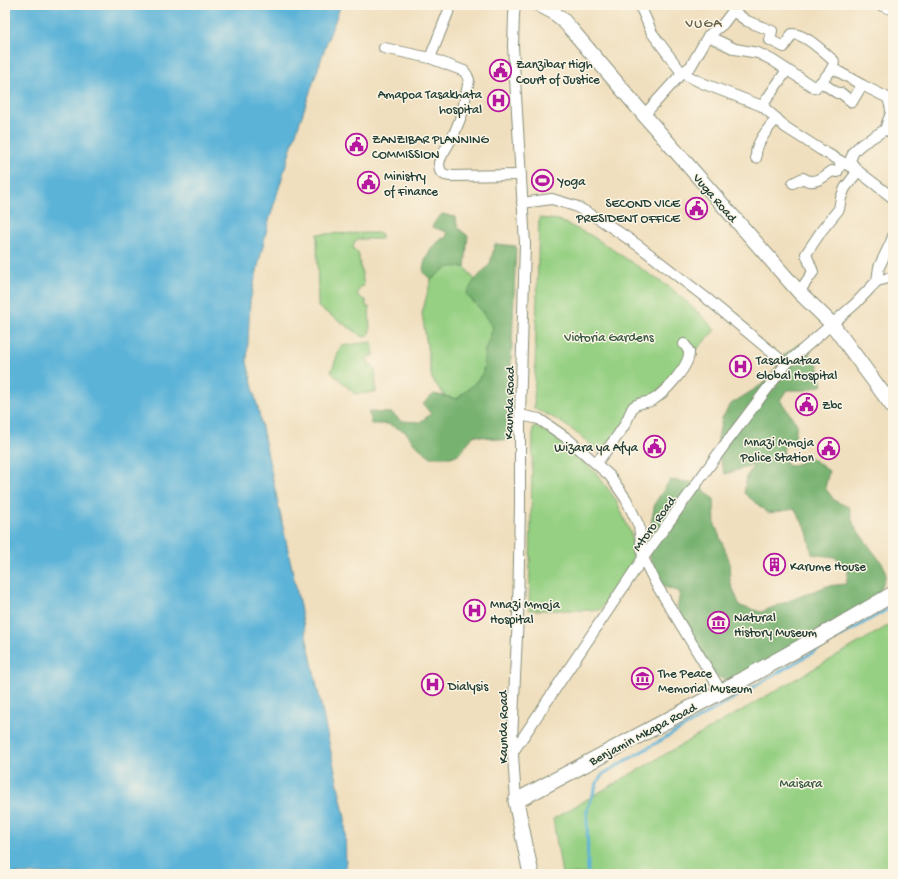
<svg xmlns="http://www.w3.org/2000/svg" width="898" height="879" viewBox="0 0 898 879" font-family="'Gochi Hand',sans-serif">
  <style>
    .green { fill: #96d083; stroke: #5a865c }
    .forest { fill: #78b271; stroke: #4c7852 }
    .water { fill: #5bb3d8; stroke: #3d7886 }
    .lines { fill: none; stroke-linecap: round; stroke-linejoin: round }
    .stream { stroke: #5bb3d8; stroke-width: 3 }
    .street-casing { stroke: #888e79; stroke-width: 12 }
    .secondary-casing { stroke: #888e79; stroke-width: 16 }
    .primary-casing { stroke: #888e79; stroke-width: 17 }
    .street { stroke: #fff; stroke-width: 10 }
    .secondary { stroke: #fff; stroke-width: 14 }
    .primary { stroke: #fff; stroke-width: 15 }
    .labels { text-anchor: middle; stroke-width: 3; stroke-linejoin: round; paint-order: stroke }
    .poi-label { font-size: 13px; fill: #1f3d34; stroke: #fcf5e5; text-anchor: start }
    .street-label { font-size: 13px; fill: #1f3d34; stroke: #fcf5e5 }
    .park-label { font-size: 13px; fill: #375a44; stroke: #fcf5e5 }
    .neighbourhood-label { font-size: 14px; letter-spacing: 1px; fill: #666148; stroke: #fcf5e5 }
  </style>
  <rect width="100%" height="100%" fill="#fcf5e5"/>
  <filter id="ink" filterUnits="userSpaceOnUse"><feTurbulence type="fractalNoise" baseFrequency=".025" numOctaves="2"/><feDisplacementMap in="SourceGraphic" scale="8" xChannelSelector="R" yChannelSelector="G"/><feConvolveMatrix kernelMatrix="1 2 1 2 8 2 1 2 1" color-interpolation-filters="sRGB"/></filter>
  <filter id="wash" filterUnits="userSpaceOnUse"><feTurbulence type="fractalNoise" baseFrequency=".012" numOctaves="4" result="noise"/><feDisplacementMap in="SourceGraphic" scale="16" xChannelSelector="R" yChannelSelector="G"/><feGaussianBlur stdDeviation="0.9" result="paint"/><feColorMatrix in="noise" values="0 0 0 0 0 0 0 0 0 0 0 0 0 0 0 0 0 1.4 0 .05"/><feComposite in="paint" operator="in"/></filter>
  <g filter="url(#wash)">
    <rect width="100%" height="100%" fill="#f0dfbe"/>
    <g class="green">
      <path d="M539,218l19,2 34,16 80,53 27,24 16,17 -115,123c-20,-18 -40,-35 -66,-44z"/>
      <polygon points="381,233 381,239 358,239 355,241 353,246 354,250 358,252 364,286 360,287 357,294 362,299 366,300 366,307 369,307 370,330 369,334 364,337 318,307 317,234"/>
      <polygon points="452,266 465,267 475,280 466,294 481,310 493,328 485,350 483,373 474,384 457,399 445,396 432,379 422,313 431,280 444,269"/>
      <polygon points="372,342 374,356 370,356 367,359 370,365 375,368 376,392 355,394 331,372 341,346"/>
      <polygon points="533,426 556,437 598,475 616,500 631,534 635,558 620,582 600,610 529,610"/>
      <polygon points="893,623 893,874 562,874 553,819"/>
    </g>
    <g class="forest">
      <path d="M442,214l13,3 3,11 10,8 -3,31c-19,-1 -20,1 -34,13l-6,-6 -2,-5 2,-9 8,-14 10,-8 3,1 1,-7 -15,-5 4,-7z"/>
      <polygon points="495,244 516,246 508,441 474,435 459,454 451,457 431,457 414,444 406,432 388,424 371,424 371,418 368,412 392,413 401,421 420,422 431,414 423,404 434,394 457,399 476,382 483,373 485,350 493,328 481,310 466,294 475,280 490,264"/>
      <polygon points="800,343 818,364 823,385 806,390 787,390 780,400 797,424 794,441 783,448 786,465 791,466 811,458 829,471 825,488 835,501 849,507 854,526 884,566 886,575 876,602 730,682 714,675 677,610 680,592 656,584 647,543 655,503 670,480 696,483 714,499 715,525 729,560 730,582 740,606 761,612 827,586 846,584 849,567 834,557 812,554 807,531 795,509 768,513 744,493 747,476 754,465 725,474 718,455 718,438 722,418 731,404 766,382 775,369 784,355"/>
    </g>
    <polygon class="water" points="5,5 341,5 328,39 293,142 268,224 250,301 247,362 258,409 345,818 346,874 5,874"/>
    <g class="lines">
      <polyline class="stream" points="588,874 587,810 598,781 603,774 893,606"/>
    </g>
  </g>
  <g filter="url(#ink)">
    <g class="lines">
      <defs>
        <g id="street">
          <polyline points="451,5 430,58 464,71 467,75 469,80 462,114 454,134 441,157 439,163 440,171 445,175 451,176 521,175"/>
          <polyline points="515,5 514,15 513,46 525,244 520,415 520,504 518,615 512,739 516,801"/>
          <polyline points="642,5 642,10 652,33 682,73 702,83 762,106 776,118 785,127 821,150 858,171 893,198"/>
          <polyline points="880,5 893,10"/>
          <path d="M708,36l27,13 23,4 14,7 43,28c6,-6 19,-18 19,-27 -11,-9 -28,-27 -42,-27l-8,13 -14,-7 2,-9 -25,-10 -14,-10"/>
          <polyline points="384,48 430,58"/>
          <path d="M832,68l30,17 26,13c1,4 3,9 3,14 -1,6 -5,10 -5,17"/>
          <polyline points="821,82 837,93 841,93 852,102 862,85"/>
          <polyline points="762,106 787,70"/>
          <polyline points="644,115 682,73 691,66 708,36 723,24 733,11 739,5"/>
          <path d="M756,158c0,-3 0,-7 1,-10 3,-9 13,-23 20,-29"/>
          <path d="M793,183l10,-5c10,8 21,-1 29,-7l5,1 5,-10"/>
          <polyline points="522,203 552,199 575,206 601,220 639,246 710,301 786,364"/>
          <polyline points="877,281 893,277"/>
          <polyline points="799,292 813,272 806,254 822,230 839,209 841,198 845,188 858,171 850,161 854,151 862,144 886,129 893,134"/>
          <polyline points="885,396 893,390"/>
          <polyline points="520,415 539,419 568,439 610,476 626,499 639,526 643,558 656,584 721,691"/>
          <path d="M596,463c11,-13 21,-25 29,-39 3,-5 5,-12 8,-17 4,-5 14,-4 20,-7 11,-7 37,-34 36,-48 -1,-3 -3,-6 -5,-8"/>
          <polyline points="513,752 643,558 723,447 786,364 855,304 877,281 879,267 891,242 893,236"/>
        </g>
        <polyline id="secondary" points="540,5 553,12 562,19 571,29 644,115 799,292 832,324 893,407"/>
        <polyline id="primary" points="531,874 516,801 726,689 835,628 893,594"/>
      </defs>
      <use href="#street" class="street-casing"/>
      <use href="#secondary" class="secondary-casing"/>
      <use href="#primary" class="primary-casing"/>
      <use href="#street" class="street"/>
      <use href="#secondary" class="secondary"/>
      <use href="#primary" class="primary"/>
    </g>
  </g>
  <defs>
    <symbol id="civic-ring" viewBox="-11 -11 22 22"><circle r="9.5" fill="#fcf5e5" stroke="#b5179e" stroke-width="1.5"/><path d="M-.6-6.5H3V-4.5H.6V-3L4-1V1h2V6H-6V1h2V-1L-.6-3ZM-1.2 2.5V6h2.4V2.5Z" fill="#b5179e"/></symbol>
    <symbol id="hospital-ring" viewBox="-11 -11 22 22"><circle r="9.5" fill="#fcf5e5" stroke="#b5179e" stroke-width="1.5"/><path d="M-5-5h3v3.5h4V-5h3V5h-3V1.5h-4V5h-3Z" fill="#b5179e"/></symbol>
    <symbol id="stadium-ring" viewBox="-11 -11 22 22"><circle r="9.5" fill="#fcf5e5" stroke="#b5179e" stroke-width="1.5"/><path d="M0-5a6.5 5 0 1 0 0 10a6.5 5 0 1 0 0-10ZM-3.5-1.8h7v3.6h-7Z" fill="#b5179e"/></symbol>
    <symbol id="building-ring" viewBox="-11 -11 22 22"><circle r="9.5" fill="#fcf5e5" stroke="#b5179e" stroke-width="1.5"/><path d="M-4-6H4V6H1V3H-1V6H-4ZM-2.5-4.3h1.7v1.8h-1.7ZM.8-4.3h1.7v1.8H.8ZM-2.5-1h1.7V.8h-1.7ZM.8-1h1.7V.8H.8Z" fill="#b5179e"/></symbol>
    <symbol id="museum-ring" viewBox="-11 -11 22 22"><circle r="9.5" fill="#fcf5e5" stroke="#b5179e" stroke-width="1.5"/><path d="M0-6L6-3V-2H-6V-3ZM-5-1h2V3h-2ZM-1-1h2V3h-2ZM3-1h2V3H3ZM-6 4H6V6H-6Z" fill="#b5179e"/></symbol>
  </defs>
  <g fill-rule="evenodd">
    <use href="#civic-ring" x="488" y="58" width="25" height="25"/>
    <use href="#hospital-ring" x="486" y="88" width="25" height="25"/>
    <use href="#civic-ring" x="344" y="132" width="25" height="25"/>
    <use href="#stadium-ring" x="530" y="168" width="25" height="25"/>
    <use href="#civic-ring" x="356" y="170" width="25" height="25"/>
    <use href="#civic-ring" x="684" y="196" width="25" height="25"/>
    <use href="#hospital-ring" x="728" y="354" width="25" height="25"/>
    <use href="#civic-ring" x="794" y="392" width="25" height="25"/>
    <use href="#civic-ring" x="642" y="434" width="25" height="25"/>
    <use href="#civic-ring" x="816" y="436" width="25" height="25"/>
    <use href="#building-ring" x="762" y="552" width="25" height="25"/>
    <use href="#hospital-ring" x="462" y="598" width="25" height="25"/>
    <use href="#museum-ring" x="706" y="610" width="25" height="25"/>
    <use href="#museum-ring" x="630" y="666" width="25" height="25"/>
    <use href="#hospital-ring" x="420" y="672" width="25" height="25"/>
  </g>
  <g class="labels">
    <g class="poi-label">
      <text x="516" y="68">Zanzibar High<tspan x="516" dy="15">Court of Justice</tspan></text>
      <text x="482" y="98" text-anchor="end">Amapoa Tasakhata<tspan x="482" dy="15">hospital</tspan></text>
      <text x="372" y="143">ZANZIBAR PLANNING<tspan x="372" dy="15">COMMISSION</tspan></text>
      <text x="384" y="180">Ministry<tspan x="384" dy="15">of Finance</tspan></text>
      <text x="558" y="185">Yoga</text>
      <text x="680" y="207" text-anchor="end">SECOND VICE<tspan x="680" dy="15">PRESIDENT OFFICE</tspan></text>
      <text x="756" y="364">Tasakhataa<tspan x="756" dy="15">Global Hospital</tspan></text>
      <text x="822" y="409">Zbc</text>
      <text x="814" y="446" text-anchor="end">Mnazi Mmoja<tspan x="814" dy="15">Police Station</tspan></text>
      <text x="638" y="451" text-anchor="end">Wizara ya Afya</text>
      <text x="790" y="570">Karume House</text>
      <text x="490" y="608">Mnazi Mmoja<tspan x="490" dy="15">Hospital</tspan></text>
      <text x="734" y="621">Natural<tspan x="734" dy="15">History Museum</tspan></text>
      <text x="658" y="677">The Peace<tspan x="658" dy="15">Memorial Museum</tspan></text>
      <text x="448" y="690">Dialysis</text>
    </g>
    <g class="street-label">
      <text transform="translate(716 197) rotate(49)" y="5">Vuga Road</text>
      <text transform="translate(508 403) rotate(-89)" y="5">Kaunda Road</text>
      <text transform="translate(653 523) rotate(-54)" y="5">Mtoro Road</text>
      <text transform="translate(502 727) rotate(-90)" y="5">Kaunda Road</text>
      <text transform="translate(642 733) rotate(-28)" y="5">Benjamin Mkapa Road</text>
    </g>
    <g class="park-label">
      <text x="609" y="341">Victoria Gardens</text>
      <text x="801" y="787">Maisara</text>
    </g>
    <g class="neighbourhood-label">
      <text x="704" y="27">VUGA</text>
    </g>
  </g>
  <rect width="898" height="879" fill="none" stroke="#fcf5e5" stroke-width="20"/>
</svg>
